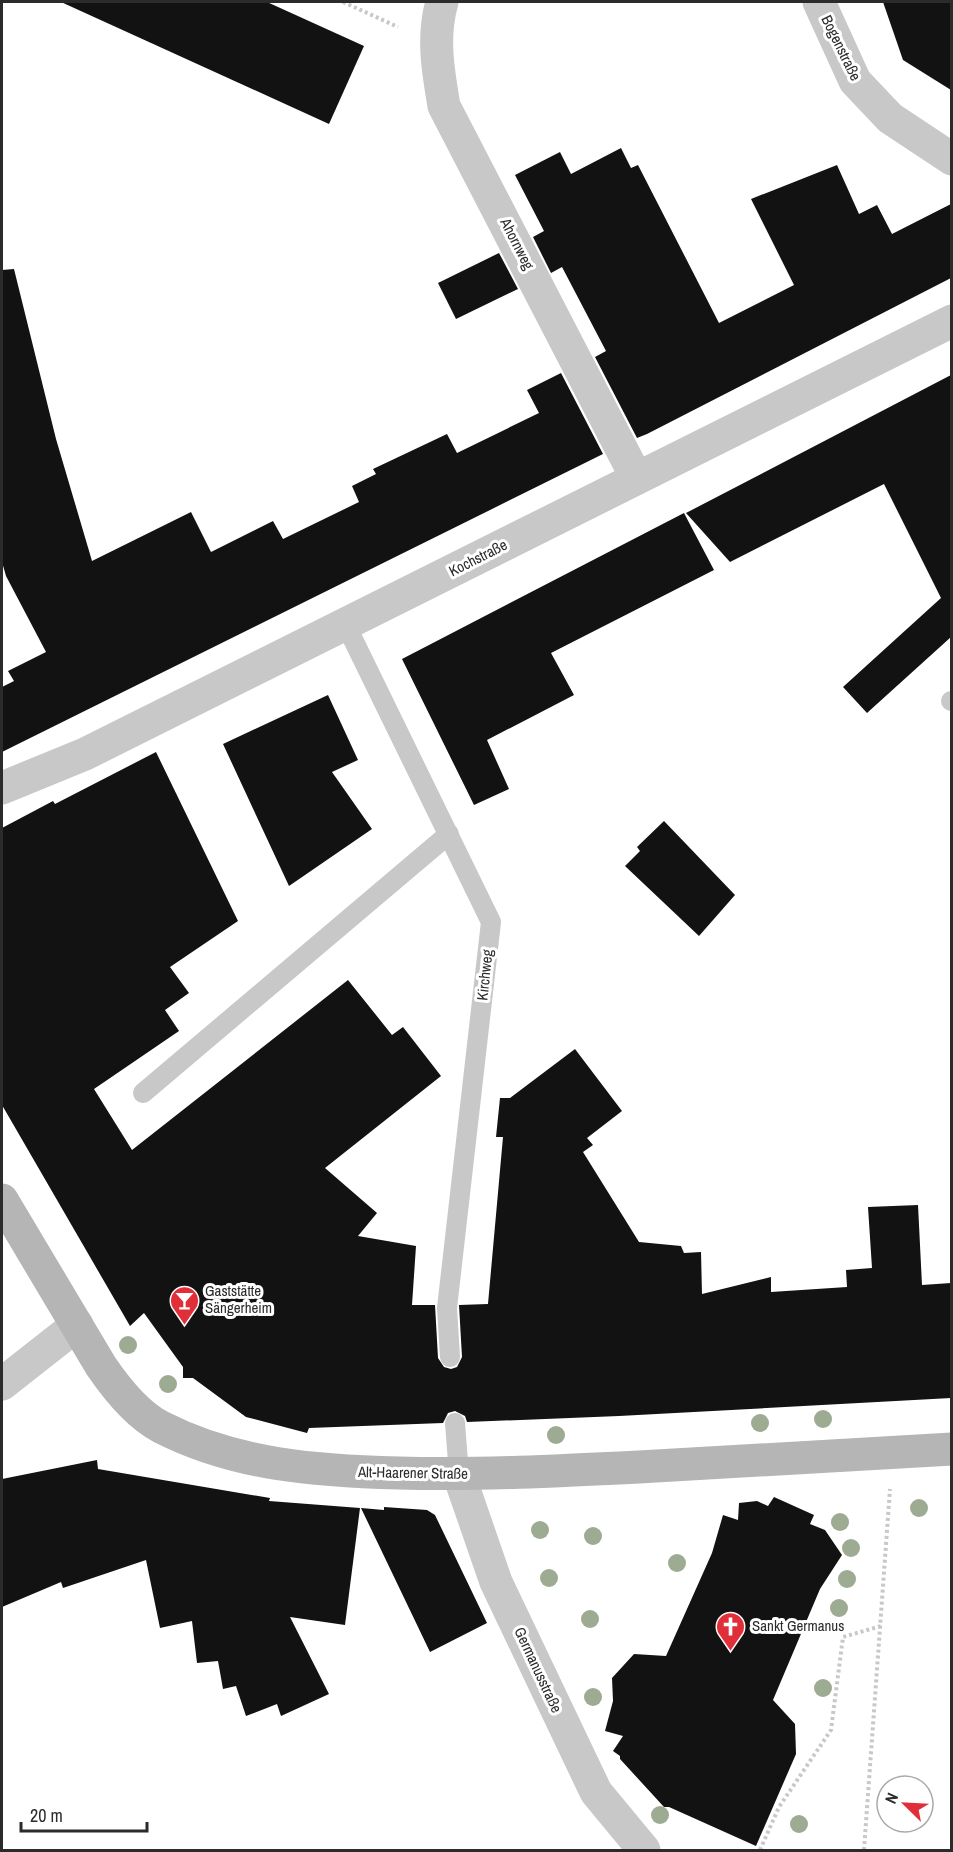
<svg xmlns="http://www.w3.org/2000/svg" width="953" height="1852" viewBox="0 0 953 1852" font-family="'Archivo Narrow',sans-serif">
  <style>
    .building { fill: #121212 }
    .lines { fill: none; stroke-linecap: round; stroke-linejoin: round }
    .path { stroke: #c8c8c8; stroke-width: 4; stroke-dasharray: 3 3; stroke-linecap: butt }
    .service { stroke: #c8c8c8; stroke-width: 20 }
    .minor { stroke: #c8c8c8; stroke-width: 33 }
    .secondary { stroke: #b5b5b5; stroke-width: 33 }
    .tree { fill: #9eab93 }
    .labels { text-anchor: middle; stroke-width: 6; stroke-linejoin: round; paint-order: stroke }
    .street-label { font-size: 15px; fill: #2b2b2b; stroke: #fff }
    .poi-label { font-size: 15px; fill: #2b2b2b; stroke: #fff; text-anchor: start }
  </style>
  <rect width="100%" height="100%" fill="#fff"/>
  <g class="building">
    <polygon points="61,2 267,2 364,46 329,124"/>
    <polygon points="883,2 951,2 951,90 903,60"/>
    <polygon points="621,148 631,168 638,165 719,323 794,285 751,199 837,165 859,214 877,205 892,234 951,204 951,278 647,434 637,438 595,357 606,351 562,267 551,273 533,237 544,231 515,175 560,152 571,174"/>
    <polygon points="499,253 518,289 456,319 438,283"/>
    <polygon points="14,269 56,439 92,561 191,512 211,552 273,521 283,539 359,502 352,486 376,474 373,469 447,434 457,453 539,413 527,390 561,373 603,454 2,752 2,687 14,681 8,671 46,652 6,576 2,562 2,270"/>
    <polygon points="951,375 951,637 867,713 843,687 941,598 884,484 730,562 686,513"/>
    <polygon points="684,513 714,570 551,653 574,695 487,740 509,789 474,805 402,659"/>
    <polygon points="328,695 358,760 332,772 372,829 289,886 223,744"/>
    <polygon points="156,752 238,921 170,967 189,993 165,1010 179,1031 94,1089 132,1150 348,980 392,1035 403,1027 441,1076 325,1168 377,1213 358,1236 416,1246 412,1305 435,1305 438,1358 444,1367 451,1369 457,1367 462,1357 459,1305 488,1304 503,1137 496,1137 500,1098 510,1098 575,1049 622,1111 587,1138 593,1145 583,1152 639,1242 681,1246 684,1253 701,1252 702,1294 771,1277 771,1292 847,1287 846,1270 872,1268 868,1207 918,1205 922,1285 951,1283 951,1398 619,1416 467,1422 465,1416 455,1411 448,1413 443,1423 309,1428 307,1433 246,1417 193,1378 183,1378 183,1367 144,1313 130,1326 2,1105 2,828 53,801 55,804"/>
    <polygon points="664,821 735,895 699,936 625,866 640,851 637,847"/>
    <polygon points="97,1460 98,1469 270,1498 269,1501 360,1508 345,1625 290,1617 329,1694 281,1716 277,1704 246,1716 236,1686 223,1689 218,1661 197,1663 192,1621 160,1628 146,1560 63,1588 61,1582 2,1607 2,1479"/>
    <polygon points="774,1497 814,1515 810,1524 825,1530 842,1555 820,1589 773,1700 795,1724 796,1754 756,1846 669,1807 664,1807 620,1759 620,1756 613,1751 623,1736 605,1731 613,1701 612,1678 634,1654 666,1656 712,1553 723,1515 738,1520 739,1503 757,1501 768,1506"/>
    <polygon points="384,1507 427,1510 435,1515 487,1623 430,1652 361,1508 384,1510"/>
  </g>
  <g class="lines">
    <g class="path">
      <polyline points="343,2 398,27"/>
      <polyline points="760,1850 779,1807 831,1730 843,1637 881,1626"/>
      <polyline points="864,1850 890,1489"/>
    </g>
    <g class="service">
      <polyline points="346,625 491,922 447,1308 450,1357"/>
      <polyline points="951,701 952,701"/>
      <polyline points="143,1093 449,834"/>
      <polyline points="455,1423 459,1475"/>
    </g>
    <g class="minor">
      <path d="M442,2c-10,34 -4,69 2,104l192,371"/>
      <polyline points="819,2 855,81 890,118 952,159"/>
      <polyline points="2,788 85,754 952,321"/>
      <polyline points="2,1384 77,1325"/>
      <polyline points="459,1475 496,1582 596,1792 644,1850"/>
    </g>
    <path class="secondary" d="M2,1200l99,166c15,22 35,48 60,61 74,38 156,44 238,46 80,2 160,-2 240,-6 104,-6 208,-12 313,-18"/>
  </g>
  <g class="tree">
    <circle cx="128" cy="1345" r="9"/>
    <circle cx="168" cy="1384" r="9"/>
    <circle cx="823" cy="1419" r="9"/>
    <circle cx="760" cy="1423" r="9"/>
    <circle cx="556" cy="1435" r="9"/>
    <circle cx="919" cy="1508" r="9"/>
    <circle cx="840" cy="1522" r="9"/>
    <circle cx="540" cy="1530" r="9"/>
    <circle cx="593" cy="1536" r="9"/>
    <circle cx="851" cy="1548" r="9"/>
    <circle cx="677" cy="1563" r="9"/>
    <circle cx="549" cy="1578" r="9"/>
    <circle cx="847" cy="1579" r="9"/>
    <circle cx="839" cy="1608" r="9"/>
    <circle cx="590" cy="1619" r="9"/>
    <circle cx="823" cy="1688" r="9"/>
    <circle cx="593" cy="1697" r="9"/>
    <circle cx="660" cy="1815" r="9"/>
    <circle cx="799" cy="1824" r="9"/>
  </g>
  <defs>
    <symbol id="bar-pin" viewBox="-11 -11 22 30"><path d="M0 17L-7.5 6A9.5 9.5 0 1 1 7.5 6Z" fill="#e12f39" stroke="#fff"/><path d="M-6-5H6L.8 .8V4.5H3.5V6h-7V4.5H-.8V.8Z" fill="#fff"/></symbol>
    <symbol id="church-pin" viewBox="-11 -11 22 30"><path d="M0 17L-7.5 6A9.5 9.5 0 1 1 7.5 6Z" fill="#e12f39" stroke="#fff"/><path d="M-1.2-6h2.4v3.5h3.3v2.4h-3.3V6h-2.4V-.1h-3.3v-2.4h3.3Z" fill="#fff"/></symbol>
  </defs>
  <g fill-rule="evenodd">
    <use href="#bar-pin" x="168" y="1284" width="33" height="45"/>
    <use href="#church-pin" x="714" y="1610" width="33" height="45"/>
  </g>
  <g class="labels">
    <g class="street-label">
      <text transform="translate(841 48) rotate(64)" y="5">Bogenstraße</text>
      <text transform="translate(517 244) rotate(63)" y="5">Ahornweg</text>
      <text transform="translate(478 558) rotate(-27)" y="5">Kochstraße</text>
      <text transform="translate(485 975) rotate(-84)" y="5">Kirchweg</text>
      <text transform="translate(413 1473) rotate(1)" y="5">Alt-Haarener Straße</text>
      <text transform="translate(538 1670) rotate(65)" y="5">Germanusstraße</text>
    </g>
    <g class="poi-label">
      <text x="205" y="1296">Gaststätte<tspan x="205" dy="17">Sängerheim</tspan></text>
      <text x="752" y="1631">Sankt Germanus</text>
    </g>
  </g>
  <rect width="953" height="1852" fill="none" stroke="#2b2b2b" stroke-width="6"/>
  <g transform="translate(905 1804) rotate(294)"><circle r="28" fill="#ffffff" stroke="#aaaaaa" stroke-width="1.5"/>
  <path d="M0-4.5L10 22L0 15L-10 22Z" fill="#e12f39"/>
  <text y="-9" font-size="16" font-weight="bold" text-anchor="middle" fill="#2b2b2b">N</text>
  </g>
  <path d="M21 1822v9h126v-9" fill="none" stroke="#2b2b2b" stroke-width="3"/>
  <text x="30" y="1822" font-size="18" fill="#2b2b2b" stroke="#ffffff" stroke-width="4.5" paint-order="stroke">20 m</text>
</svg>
